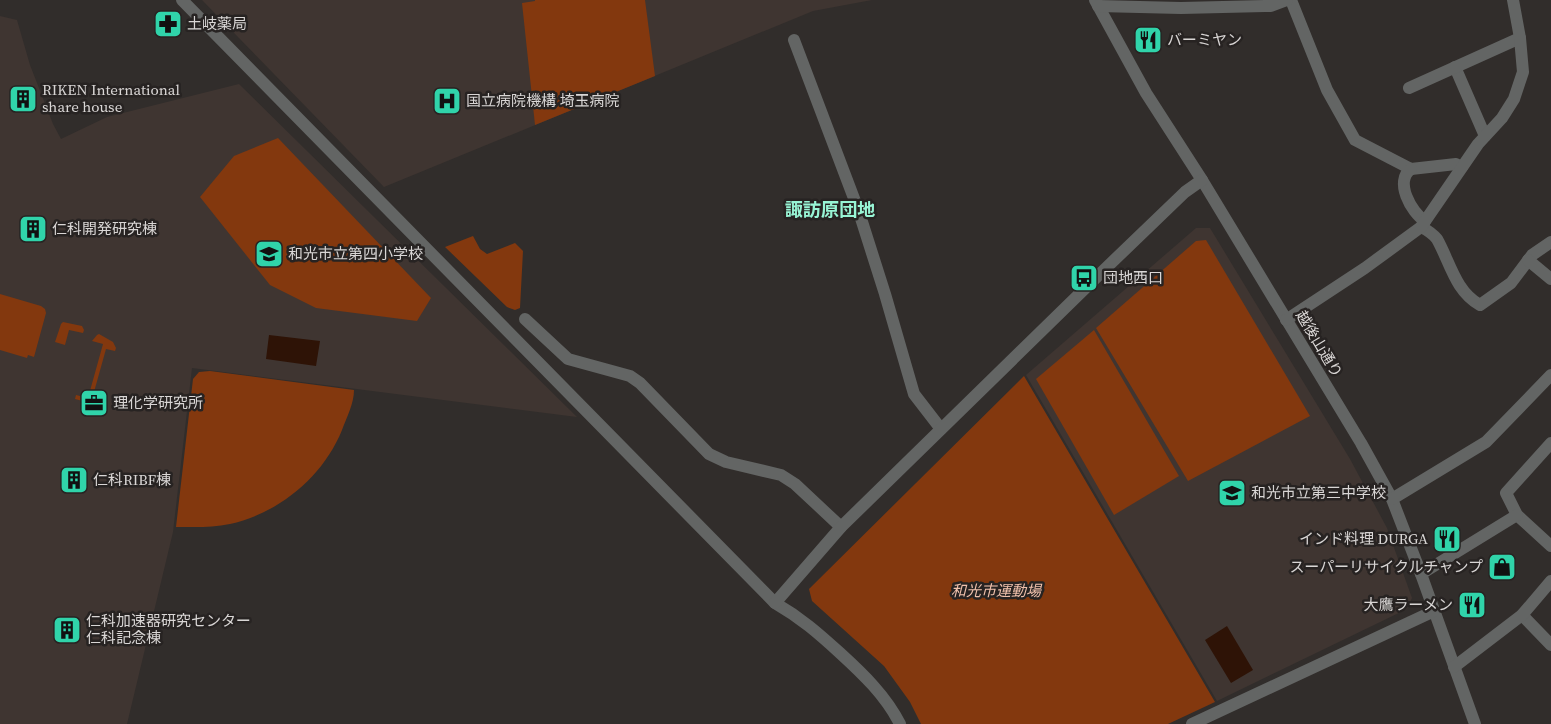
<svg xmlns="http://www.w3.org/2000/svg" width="1551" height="724" viewBox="0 0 1551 724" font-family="'Source Serif 4','Noto Sans JP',serif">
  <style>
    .built { fill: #3f3531 }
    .green { fill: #83380e }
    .water { fill: #2e1306 }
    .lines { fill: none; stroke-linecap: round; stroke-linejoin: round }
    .minor { stroke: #636564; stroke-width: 12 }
    .labels { text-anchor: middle; stroke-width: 5; stroke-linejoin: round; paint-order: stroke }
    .poi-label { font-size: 15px; fill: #d9d6d5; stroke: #272322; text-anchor: start }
    .street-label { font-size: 15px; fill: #d9d6d5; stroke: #272322 }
    .park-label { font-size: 15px; font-style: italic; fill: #f0c1ac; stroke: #272322 }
    .quarter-label { font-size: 18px; font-weight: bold; fill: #98f5d5; stroke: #272322 }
  </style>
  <rect width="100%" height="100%" fill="#312d2b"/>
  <g class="built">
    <polygon points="202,0 872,0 813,11 384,187"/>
    <polygon points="0,16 17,20 30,65 53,124 61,139 107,117 239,84 577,417 192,368 173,532 127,724 0,724"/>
    <polygon points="1196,228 1210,228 1350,459 1387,528 1412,598 1407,609 1217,701 1026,375"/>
  </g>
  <g class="green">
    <polygon points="535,0 645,0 655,76 535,125 522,3 535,1"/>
    <polygon points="278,138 431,298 417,321 316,308 270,285 200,197 234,156"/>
    <polygon points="473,236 480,249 487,254 515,243 523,251 520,308 515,310 507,307 445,247"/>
    <polygon points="1206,240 1310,416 1188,481 1096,328 1196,241"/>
    <polygon points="0,294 41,306 45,309 46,313 34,357 28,355 27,358 0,350"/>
    <polygon points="63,322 82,326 84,330 83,333 69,330 65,345 55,342 61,324"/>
    <polygon points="1094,330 1179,476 1114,515 1036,379"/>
    <polygon points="99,334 113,342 116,348 115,351 106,349 94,392 103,395 100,401 94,404 75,399 76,395 88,398 103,344 92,341 97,335"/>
    <path d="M210,371l144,19c0,13 -7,27 -12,40 -19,47 -63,83 -112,94 -18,4 -36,3 -54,3l17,-148 6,-7z"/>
    <polygon points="1024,376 1215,702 1168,724 921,724 910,702 884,666 812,601 809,589"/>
  </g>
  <g class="water">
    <polygon points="269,335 320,341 316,366 266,359"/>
    <polygon points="1227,626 1253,670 1231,683 1205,640"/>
  </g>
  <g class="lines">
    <g class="minor">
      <path d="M182,0l593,603c26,15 43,30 65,50 23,21 46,43 60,71"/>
      <polyline points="1095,0 1146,93 1202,180 1361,443 1392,499 1421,574 1475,724"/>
      <polyline points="1291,0 1327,90 1355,140 1411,169 1456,164 1462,167"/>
      <polyline points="1098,6 1181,8 1265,6 1271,6 1287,0"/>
      <polyline points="794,40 858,209 885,294 914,394 941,429"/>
      <polyline points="1455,67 1485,136"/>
      <polyline points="1409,88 1520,38"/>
      <path d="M1411,169c-17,12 0,43 14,52"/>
      <path d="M1421,227c6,3 12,7 16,12 13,23 18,52 43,66l31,-22 21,-28 19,-13"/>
      <polyline points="1528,260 1551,279"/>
      <polyline points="525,319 568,359 630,376 640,383 709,454 726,462 781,475 795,484 841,527"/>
      <polyline points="1286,320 1365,268 1421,227 1478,144 1502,118 1514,99 1523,72 1520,38 1513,0"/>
      <polyline points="1551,443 1506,493 1517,515 1551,546"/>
      <polyline points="1392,499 1486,442 1551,375"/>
      <polyline points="1421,574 1517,515"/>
      <polyline points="775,603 841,527 1106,268 1185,192 1202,180"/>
      <polyline points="1522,615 1551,645"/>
      <polyline points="1454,667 1522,615 1551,581"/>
      <polyline points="1192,724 1434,611"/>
    </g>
  </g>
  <defs>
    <symbol id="pharmacy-square" viewBox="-11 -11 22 22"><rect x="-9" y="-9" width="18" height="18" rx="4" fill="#30d4aa" stroke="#272322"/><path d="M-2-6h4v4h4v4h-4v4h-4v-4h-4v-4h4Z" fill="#111"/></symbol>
    <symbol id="restaurant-square" viewBox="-11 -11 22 22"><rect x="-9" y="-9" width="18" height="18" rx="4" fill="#30d4aa" stroke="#272322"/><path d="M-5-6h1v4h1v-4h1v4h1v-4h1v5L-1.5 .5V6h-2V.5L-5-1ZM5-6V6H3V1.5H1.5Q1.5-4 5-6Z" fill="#111"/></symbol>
    <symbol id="building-square" viewBox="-11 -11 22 22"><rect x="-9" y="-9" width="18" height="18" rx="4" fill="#30d4aa" stroke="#272322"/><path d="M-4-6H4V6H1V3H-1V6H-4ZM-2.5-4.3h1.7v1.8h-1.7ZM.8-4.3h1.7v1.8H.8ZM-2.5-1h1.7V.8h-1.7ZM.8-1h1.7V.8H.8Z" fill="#111"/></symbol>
    <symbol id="hospital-square" viewBox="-11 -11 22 22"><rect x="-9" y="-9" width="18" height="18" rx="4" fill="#30d4aa" stroke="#272322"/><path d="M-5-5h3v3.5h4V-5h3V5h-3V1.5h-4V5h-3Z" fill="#111"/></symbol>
    <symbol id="school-square" viewBox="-11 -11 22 22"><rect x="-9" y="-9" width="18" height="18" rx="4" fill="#30d4aa" stroke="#272322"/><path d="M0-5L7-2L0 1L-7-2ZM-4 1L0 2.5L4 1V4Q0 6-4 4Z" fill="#111"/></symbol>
    <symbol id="bus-square" viewBox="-11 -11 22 22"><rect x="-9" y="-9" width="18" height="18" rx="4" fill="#30d4aa" stroke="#272322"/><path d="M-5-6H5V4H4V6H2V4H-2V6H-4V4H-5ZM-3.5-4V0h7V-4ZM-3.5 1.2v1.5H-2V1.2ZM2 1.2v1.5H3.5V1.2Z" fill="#111"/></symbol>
    <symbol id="office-square" viewBox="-11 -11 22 22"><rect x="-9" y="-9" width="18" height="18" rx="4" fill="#30d4aa" stroke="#272322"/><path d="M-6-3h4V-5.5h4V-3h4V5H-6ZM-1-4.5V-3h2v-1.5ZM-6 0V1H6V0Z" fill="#111"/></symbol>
    <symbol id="shop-square" viewBox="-11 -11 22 22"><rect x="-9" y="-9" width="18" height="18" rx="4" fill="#30d4aa" stroke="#272322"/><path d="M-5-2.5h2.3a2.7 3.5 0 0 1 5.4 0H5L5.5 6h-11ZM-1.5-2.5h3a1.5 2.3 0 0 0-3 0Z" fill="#111"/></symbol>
  </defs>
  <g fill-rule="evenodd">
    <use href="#pharmacy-square" x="152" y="8" width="32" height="32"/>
    <use href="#restaurant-square" x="1132" y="24" width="32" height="32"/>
    <use href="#building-square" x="7" y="83" width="32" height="32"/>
    <use href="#hospital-square" x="431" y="85" width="32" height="32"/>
    <use href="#building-square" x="17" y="213" width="32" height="32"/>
    <use href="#school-square" x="253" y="238" width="32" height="32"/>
    <use href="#bus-square" x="1068" y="262" width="32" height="32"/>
    <use href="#office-square" x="78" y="387" width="32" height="32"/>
    <use href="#building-square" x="58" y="464" width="32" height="32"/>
    <use href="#school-square" x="1216" y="477" width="32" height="32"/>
    <use href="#restaurant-square" x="1431" y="523" width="32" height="32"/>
    <use href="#shop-square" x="1486" y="551" width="32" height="32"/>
    <use href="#restaurant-square" x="1456" y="589" width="32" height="32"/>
    <use href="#building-square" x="51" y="614" width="32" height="32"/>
  </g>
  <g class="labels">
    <g class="poi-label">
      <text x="187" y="29">土岐薬局</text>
      <text x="1167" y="45">バーミヤン</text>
      <text x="42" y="95">RIKEN International<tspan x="42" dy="17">share house</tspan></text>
      <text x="466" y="106">国立病院機構 埼玉病院</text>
      <text x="52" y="234">仁科開発研究棟</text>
      <text x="288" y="259">和光市立第四小学校</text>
      <text x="1103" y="283">団地西口</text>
      <text x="113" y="408">理化学研究所</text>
      <text x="93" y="485">仁科RIBF棟</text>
      <text x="1251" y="498">和光市立第三中学校</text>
      <text x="1428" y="544" text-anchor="end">インド料理 DURGA</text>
      <text x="1483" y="572" text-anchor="end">スーパーリサイクルチャンプ</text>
      <text x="1453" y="610" text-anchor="end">大鷹ラーメン</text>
      <text x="86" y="626">仁科加速器研究センター<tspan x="86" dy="17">仁科記念棟</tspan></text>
    </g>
    <g class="street-label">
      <text transform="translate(1319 344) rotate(59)" y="5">越後山通り</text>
    </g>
    <g class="park-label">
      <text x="996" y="596">和光市運動場</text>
    </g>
    <g class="quarter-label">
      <text x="830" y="216">諏訪原団地</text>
    </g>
  </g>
</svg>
